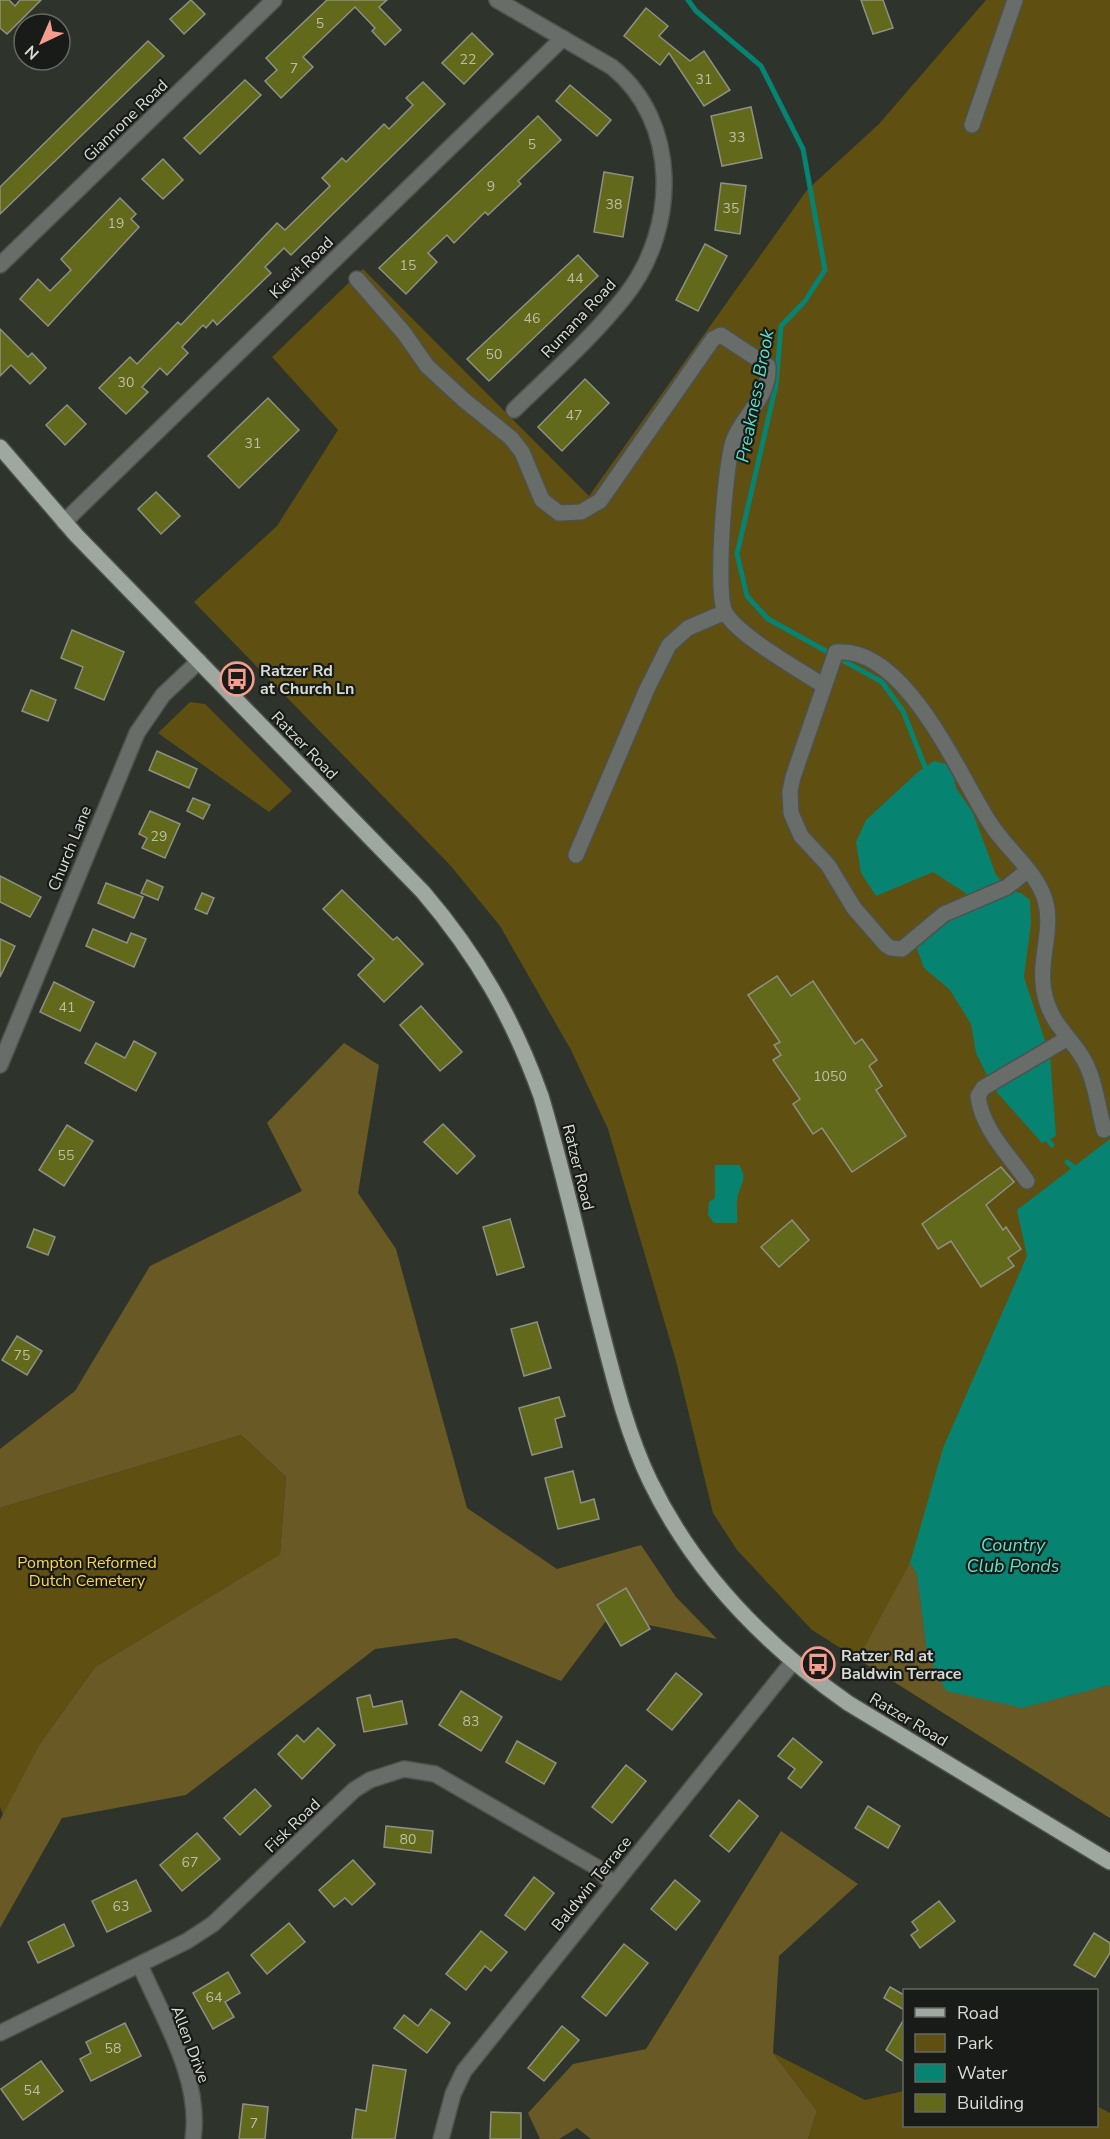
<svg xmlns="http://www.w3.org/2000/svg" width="1110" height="2139" viewBox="0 0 1110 2139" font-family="'Nunito Sans',sans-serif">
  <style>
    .green { fill: #5f4f11 }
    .forest { fill: #695924 }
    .water { fill: #068371 }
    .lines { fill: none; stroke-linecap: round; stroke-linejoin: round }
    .stream { stroke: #068371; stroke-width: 5 }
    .building { fill: #62691a; stroke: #8e9084; stroke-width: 1.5 }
    .minor-casing { stroke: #4d524b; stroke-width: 18 }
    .major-casing { stroke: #4d524b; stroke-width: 18 }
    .minor { stroke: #696d6a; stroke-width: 15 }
    .major { stroke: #9ea8a1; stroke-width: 15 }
    .labels { text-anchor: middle; stroke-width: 4.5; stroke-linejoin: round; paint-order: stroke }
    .number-label { font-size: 14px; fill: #babfa7 }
    .street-label { font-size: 16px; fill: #d8dcd6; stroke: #181b17 }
    .poi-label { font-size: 16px; font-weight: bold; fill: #d8dcd6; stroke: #181b17; text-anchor: start }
    .park-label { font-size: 16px; fill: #fbd54d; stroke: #181b17 }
    .water-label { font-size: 18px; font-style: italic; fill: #5ce3c9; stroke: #181b17 }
  </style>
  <rect width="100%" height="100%" fill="#2e342c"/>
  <g class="green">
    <polygon points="986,0 1110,0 1110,1818 812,1630 737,1550 713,1513 676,1361 608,1129 571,1050 500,926 450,865 194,602 277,526 338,430 272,357 363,269 589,496 807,190 879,124"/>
    <polygon points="190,702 205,704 292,791 269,812 158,733"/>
    <polygon points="241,1435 286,1477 280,1554 95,1667 39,1745 3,1815 0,1807 0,1508"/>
    <polygon points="773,2053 865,2100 904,2091 904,2126 1096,2126 1097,2106 1110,2113 1110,2139 808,2139 817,2111"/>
  </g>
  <g class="forest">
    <polygon points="344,1043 379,1065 358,1193 396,1249 467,1508 557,1569 641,1545 676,1597 717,1639 609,1617 561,1681 456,1638 375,1649 186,1795 62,1818 0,1928 0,1820 39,1745 95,1667 280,1554 286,1477 241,1435 0,1508 0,1449 75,1391 150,1266 302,1191 267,1123"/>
    <polygon points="910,1563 917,1574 927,1653 1022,1708 1110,1685 1110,1818 858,1659"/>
    <polygon points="781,1831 858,1884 779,1956 773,2053 817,2111 808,2139 591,2139 577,2128 559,2139 540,2139 528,2113 573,2064 646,2049"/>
  </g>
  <g class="water">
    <polygon points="934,761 946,764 954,778 956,788 973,813 996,875 1010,890 1021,893 1030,900 1031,923 1024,977 1050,1056 1056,1136 1042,1143 993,1088 976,1053 971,1024 950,990 924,968 917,949 920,940 972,904 967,894 933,872 876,896 861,873 856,842 866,820 918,772"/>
    <polygon points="1110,1139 1110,1685 1022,1708 946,1691 927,1653 917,1574 910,1563 943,1448 1027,1256 1017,1210"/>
    <path d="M715,1165h24c8,12 4,16 0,27 -4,8 -1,22 -2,31h-23l-6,-8 1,-13 6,-4z"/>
  </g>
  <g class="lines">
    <g class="stream">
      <polyline points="688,0 696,11 761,66 803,149 825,270 805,301 781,326 776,385 737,554 747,596 768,619 882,682 903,711 925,767"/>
      <polyline points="1048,1140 1052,1145"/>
      <polyline points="1067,1162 1073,1167"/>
    </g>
  </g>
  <g class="building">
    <polygon points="0,0 9,0 15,6 20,0 41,0 7,34 0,28"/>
    <polygon points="191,0 205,14 184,34 170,19"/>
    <polygon points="327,0 387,0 379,7 401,30 385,45 372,31 375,28 355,7 303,57 313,67 281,98 265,81 277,70 266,58"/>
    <polygon points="861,0 883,0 893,28 873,34"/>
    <polygon points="646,8 668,26 659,36 690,61 704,51 730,90 704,106 669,53 660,65 624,36"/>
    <polygon points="472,33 493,54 464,84 442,63"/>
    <polygon points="148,41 164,56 0,214 0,187"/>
    <polygon points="245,80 261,95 200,154 184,138"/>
    <polygon points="423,82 445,104 291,255 284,248 265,267 271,273 217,325 213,320 206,328 203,325 182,347 188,353 167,375 160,368 142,387 148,392 126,414 99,388 130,357 137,364 178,322 181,325 277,223 285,230 330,186 322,178 342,158 346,162 384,124 389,129 413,105 406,98"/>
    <polygon points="570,85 611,120 597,136 556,101"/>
    <polygon points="751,107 762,158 722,166 711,116"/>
    <polygon points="538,116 561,140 518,181 521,184 488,215 485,212 454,243 447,235 428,253 437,262 406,294 379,268"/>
    <polygon points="163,159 183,180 163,199 142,179"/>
    <polygon points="604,172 633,177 623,237 594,232"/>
    <polygon points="721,183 746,186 740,234 715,230"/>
    <polygon points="120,198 136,214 131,219 139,227 48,326 20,299 38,279 50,291 71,270 61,259"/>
    <polygon points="705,244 727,256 698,311 676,300"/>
    <polygon points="578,255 598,276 489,381 467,359"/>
    <polygon points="0,329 28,357 32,353 46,368 30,384 11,365 0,376"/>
    <polygon points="585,379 609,403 562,451 538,427"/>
    <polygon points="268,398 299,430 239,488 208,456"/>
    <polygon points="67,405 86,424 65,445 46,425"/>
    <polygon points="156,492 180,516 161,534 138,509"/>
    <polygon points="72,630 124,652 104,700 75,688 83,667 61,658"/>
    <polygon points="31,690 56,700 48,721 22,711"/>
    <polygon points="157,751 197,769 189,788 149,770"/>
    <polygon points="193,798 210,805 203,819 187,811"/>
    <polygon points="150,811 180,824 165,858 142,848 147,838 139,834"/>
    <polygon points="0,876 41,897 30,917 0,902"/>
    <polygon points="147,880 163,887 158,900 141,893"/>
    <polygon points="106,883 143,897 134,918 98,903"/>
    <polygon points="342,890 393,940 397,937 423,964 384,1002 358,975 374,959 323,909"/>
    <polygon points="202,893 214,898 207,914 195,909"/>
    <polygon points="93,929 127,943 131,933 146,939 134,967 86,946"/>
    <polygon points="0,939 15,946 0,977"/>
    <polygon points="777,976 791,996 813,981 855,1044 862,1039 877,1060 869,1066 882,1086 876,1090 906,1136 852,1172 822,1128 813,1134 793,1104 800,1099 773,1060 781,1055 774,1045 780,1042 748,995"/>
    <polygon points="54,982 94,1002 80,1031 40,1012"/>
    <polygon points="421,1006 462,1052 440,1071 400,1025"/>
    <polygon points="134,1041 156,1053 136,1091 85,1063 96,1043 125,1058"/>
    <polygon points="443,1124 475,1156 457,1174 424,1142"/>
    <polygon points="67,1125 93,1141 64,1186 39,1170"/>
    <polygon points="1001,1167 1014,1182 986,1205 1003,1230 1006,1227 1021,1249 1008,1258 1014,1266 981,1287 951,1241 938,1249 922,1224"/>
    <polygon points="510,1219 524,1267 497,1275 483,1227"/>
    <polygon points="792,1220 809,1240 779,1267 761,1247"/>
    <polygon points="34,1229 55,1237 48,1255 27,1247"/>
    <polygon points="537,1322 551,1368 524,1376 511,1329"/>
    <polygon points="17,1336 42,1351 27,1375 2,1360"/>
    <polygon points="559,1397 565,1416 555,1419 562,1447 532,1455 519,1408"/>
    <polygon points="573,1471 581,1503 594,1499 599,1519 558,1529 545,1478"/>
    <polygon points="626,1588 650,1629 621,1646 597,1605"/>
    <polygon points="676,1673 702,1694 672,1730 647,1710"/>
    <polygon points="461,1691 502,1717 481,1751 439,1725"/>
    <polygon points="370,1695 373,1707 402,1701 407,1724 364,1732 357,1698"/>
    <polygon points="318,1728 335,1745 302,1779 278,1754 297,1735 304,1742"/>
    <polygon points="793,1738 822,1762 801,1788 788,1778 795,1769 778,1756"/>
    <polygon points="517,1741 556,1763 544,1784 506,1762"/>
    <polygon points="626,1765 646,1781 612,1823 592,1807"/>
    <polygon points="255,1789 271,1806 240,1835 224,1818"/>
    <polygon points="739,1800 758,1816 729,1852 710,1836"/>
    <polygon points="868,1806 900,1826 888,1848 855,1828"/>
    <polygon points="386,1826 433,1831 431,1853 384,1847"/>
    <polygon points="197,1833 220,1859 182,1891 160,1865"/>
    <polygon points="353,1860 375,1884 352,1905 345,1898 334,1907 319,1890"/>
    <polygon points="534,1877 554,1893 525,1930 505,1915"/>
    <polygon points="136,1880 151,1911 107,1932 92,1901"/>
    <polygon points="675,1880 700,1901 676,1930 651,1909"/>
    <polygon points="939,1901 955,1921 920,1948 911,1935 918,1930 912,1922"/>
    <polygon points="289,1923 305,1942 267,1974 251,1955"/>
    <polygon points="64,1924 74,1946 38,1963 28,1942"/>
    <polygon points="481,1931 507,1952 491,1971 485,1966 466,1990 446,1974"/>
    <polygon points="1094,1933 1110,1943 1110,1953 1095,1977 1074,1965"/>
    <polygon points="624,1944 648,1963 606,2016 582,1997"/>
    <polygon points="228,1972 240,1993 225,2002 234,2017 213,2029 193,1993"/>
    <polygon points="890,1987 904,1995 904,2010 884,1998"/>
    <polygon points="431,2009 450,2023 427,2053 394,2028 404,2015 418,2026"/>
    <polygon points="904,2019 904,2062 886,2050"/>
    <polygon points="125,2023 141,2056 91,2081 80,2059 91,2053 86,2042"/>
    <polygon points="562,2026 579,2040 544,2081 528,2068"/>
    <polygon points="41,2061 63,2091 23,2120 1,2089"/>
    <polygon points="373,2065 406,2070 395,2139 352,2139 356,2109 366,2111"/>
    <polygon points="243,2104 268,2107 265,2139 239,2139"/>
    <polygon points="491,2112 521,2113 521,2139 490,2139"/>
  </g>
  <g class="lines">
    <defs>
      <g id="minor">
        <path d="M497,0l115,67c68,55 66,161 14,228 -33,42 -74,78 -112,115"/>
        <polyline points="972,125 1015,0"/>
        <polyline points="0,265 274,0"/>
        <path d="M357,279l47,54 23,33 37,34 47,38 11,14 20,48 17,13 22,-1 19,-11 113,-162 8,-4 47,31c2,31 -23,46 -34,73 -9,21 -19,154 -9,173 13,24 75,58 99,74"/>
        <polyline points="64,522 563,38"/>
        <polyline points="576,855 647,689 669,645 688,628 725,612"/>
        <path d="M1027,871l-20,16 -63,27 -42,35 -11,-1 -5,-3 -32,-37 -26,-43 -27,-29 -10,-23 -1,-22 3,-14 43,-125c70,-6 122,122 154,171 16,26 46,47 55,77 10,33 -11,65 2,103 7,23 26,37 37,57 11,20 14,47 20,70"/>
        <polyline points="0,1065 137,733 163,695 199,661"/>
        <path d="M1027,1181c-18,-26 -45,-52 -49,-85l5,-8 85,-50"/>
        <path d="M140,1965c23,54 62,114 53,174"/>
        <polyline points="0,2033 187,1941 213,1924 354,1790 370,1780 404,1769 435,1774 598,1868 613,1885"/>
        <polyline points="441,2139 453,2094 464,2071 792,1663"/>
      </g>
      <path id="major" d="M0,447l76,88 347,357c54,63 90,126 118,204 22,74 39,150 58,225 14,54 27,110 51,160 45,93 115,164 198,222l262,159"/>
    </defs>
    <use href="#minor" class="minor-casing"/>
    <use href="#major" class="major-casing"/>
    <use href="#minor" class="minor"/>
    <use href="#major" class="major"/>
  </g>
  <defs>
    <symbol id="bus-ring" viewBox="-11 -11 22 22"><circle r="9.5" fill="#181b17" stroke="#f59d8f" stroke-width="1.5"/><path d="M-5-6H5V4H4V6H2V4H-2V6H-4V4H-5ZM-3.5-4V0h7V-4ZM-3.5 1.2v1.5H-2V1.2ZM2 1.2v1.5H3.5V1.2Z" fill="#f59d8f"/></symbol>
  </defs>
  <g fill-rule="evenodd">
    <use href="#bus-ring" x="218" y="660" width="38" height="38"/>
    <use href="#bus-ring" x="799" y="1645" width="38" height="38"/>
  </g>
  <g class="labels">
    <g class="number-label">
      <text x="320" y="28">5</text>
      <text x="468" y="64">22</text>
      <text x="294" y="73">7</text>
      <text x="704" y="84">31</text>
      <text x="737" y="142">33</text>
      <text x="532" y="149">5</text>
      <text x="491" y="191">9</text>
      <text x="614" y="209">38</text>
      <text x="731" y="213">35</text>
      <text x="116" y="228">19</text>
      <text x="408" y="270">15</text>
      <text x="575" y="283">44</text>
      <text x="532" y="323">46</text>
      <text x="494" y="359">50</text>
      <text x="126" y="387">30</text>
      <text x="574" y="420">47</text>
      <text x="253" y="448">31</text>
      <text x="159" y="841">29</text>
      <text x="67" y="1012">41</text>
      <text x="830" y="1081">1050</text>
      <text x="66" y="1160">55</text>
      <text x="22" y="1360">75</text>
      <text x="471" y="1726">83</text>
      <text x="408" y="1844">80</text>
      <text x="190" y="1867">67</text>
      <text x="121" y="1911">63</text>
      <text x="214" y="2002">64</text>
      <text x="113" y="2053">58</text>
      <text x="32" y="2095">54</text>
      <text x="254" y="2128">7</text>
    </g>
    <g class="street-label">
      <text transform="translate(125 120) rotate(-44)" y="6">Giannone Road</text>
      <text transform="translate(301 267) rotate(-44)" y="6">Kievit Road</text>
      <text transform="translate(578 318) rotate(-47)" y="6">Rumana Road</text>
      <text transform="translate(305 745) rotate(46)" y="6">Ratzer Road</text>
      <text transform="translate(69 848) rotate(-68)" y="6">Church Lane</text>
      <text transform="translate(579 1167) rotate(76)" y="6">Ratzer Road</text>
      <text transform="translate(909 1719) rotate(31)" y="6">Ratzer Road</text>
      <text transform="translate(292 1825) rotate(-44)" y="6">Fisk Road</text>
      <text transform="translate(591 1883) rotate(-51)" y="6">Baldwin Terrace</text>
      <text transform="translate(191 2044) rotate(69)" y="6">Allen Drive</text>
    </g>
    <g class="poi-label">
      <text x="260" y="676">Ratzer Rd<tspan x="260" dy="18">at Church Ln</tspan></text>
      <text x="841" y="1661">Ratzer Rd at<tspan x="841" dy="18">Baldwin Terrace</tspan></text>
    </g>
    <g class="park-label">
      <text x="87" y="1568">Pompton Reformed<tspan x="87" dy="18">Dutch Cemetery</tspan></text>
    </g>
    <g class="water-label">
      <text transform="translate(755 396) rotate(-79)" y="6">Preakness Brook</text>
      <text x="1013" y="1551">Country<tspan x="1013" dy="21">Club Ponds</tspan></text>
    </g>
  </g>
  <rect x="903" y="1989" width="195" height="138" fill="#181b17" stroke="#656863" stroke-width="1.5"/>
  <rect x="915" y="2008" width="30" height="9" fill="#9ea8a1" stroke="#656863" stroke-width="1.5"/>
  <text x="957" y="2019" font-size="18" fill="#d8dcd6">Road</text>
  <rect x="915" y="2034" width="30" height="18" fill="#5f4f11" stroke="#656863" stroke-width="1.5"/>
  <text x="957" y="2049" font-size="18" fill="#d8dcd6">Park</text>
  <rect x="915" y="2064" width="30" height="18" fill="#068371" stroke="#656863" stroke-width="1.5"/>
  <text x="957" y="2079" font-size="18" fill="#d8dcd6">Water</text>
  <rect x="915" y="2094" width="30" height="18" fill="#62691a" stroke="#656863" stroke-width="1.5"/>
  <text x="957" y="2109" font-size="18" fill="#d8dcd6">Building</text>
  <g transform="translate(42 42) rotate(224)"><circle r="28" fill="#181b17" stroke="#656863" stroke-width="1.5"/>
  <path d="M0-4.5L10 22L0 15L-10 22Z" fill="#f59d8f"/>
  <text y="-9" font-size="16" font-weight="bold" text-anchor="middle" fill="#d8dcd6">N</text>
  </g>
</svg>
